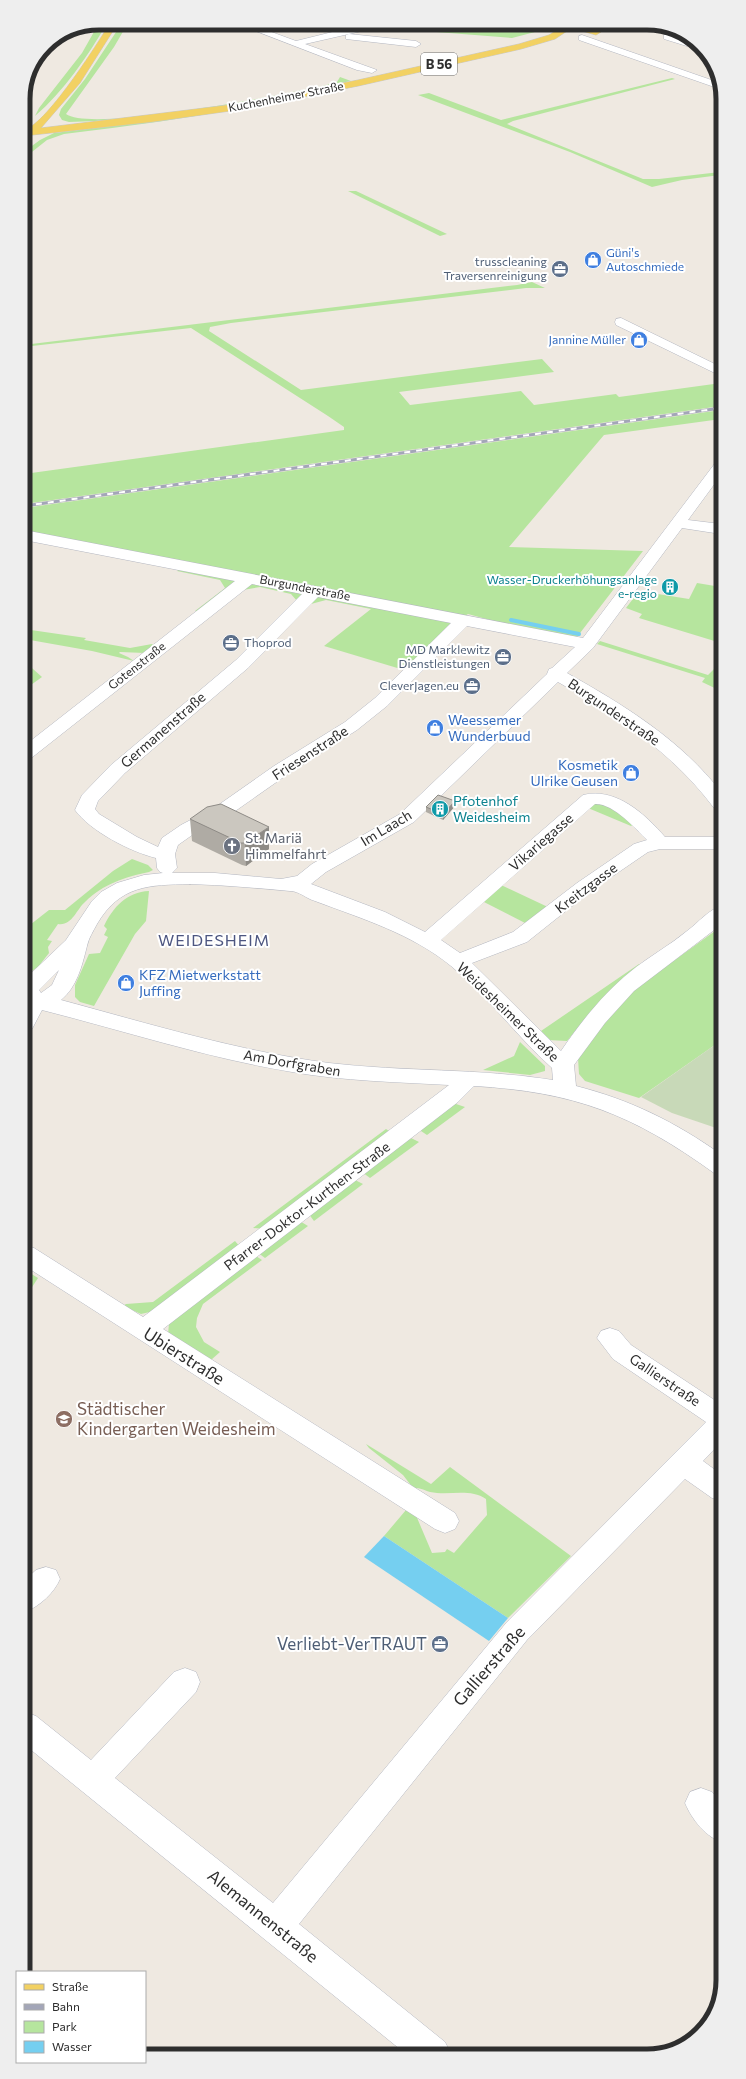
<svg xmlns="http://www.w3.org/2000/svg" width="746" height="2079" viewBox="0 0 746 2079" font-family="Commissioner,sans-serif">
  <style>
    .green { fill: #b6e59e }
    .cemetery { fill: #c8d9b8 }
    .water { fill: #75cff0 }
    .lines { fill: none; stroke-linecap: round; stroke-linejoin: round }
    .stream { stroke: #75cff0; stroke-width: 4 }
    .minor-casing { stroke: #b4b7c1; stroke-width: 1 }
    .major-casing { stroke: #c9c9c9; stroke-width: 1 }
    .minor { fill: #fff; fill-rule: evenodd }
    .major { fill: #f2d163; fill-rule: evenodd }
    .rail-casing { stroke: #a3a6b8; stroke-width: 3 }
    .rail { stroke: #fff; stroke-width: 2; stroke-dasharray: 6; stroke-linecap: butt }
    .wall { fill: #afaba4 }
    .shaded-wall { fill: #8e8b86 }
    .building { fill: #cbc7bf; stroke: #8e8b86 }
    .labels { text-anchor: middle; stroke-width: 4; stroke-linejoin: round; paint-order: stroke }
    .far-street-label { font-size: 12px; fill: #2e2e2e; stroke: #fff }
    .far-shop-label { font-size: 12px; fill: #366cbe; stroke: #fff; text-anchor: start }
    .far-service-label { font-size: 12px; fill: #4e5e75; stroke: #fff; text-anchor: end }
    .far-culture-label { font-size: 12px; fill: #0d838f; stroke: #fff; text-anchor: end }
    .shield { fill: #fff; stroke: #6d6d6d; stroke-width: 1 }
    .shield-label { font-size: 13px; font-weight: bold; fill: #2e2e2e }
    .street-label { font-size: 14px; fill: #2e2e2e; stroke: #fff }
    .shop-label { font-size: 14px; fill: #366cbe; stroke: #fff; text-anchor: start }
    .culture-label { font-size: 14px; fill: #0d838f; stroke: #fff; text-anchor: start }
    .worship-label { font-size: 14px; fill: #5b616d; stroke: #fff; text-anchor: start }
    .quarter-label { font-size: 16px; letter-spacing: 1px; fill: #4d5680; stroke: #fff }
    .near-street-label { font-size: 17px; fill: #2e2e2e; stroke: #fff }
    .near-education-label { font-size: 17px; fill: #785e54; stroke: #fff; text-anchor: start }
    .near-service-label { font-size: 17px; fill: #4e5e75; stroke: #fff; text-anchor: end }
    .rim { fill: none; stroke: #2e2e2e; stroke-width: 5 }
  </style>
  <rect width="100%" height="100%" fill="#efe9e1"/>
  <g class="green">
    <path d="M99,23h8c-19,33 -43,68 -72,93l4,-8 43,-55z"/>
    <path d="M122,23h6l-14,24 -48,67c26,19 218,-20 257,-28l14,-4 3,-5 11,4 -139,27 -116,13 -27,1 -7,-2 -3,-5 2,-6 24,-30z"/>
    <polygon points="382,23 491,25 514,23 497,26 510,27 508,31 535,32 512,38 372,27"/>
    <polygon points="672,78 675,79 513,121 507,124 643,179 659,179 720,172 720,175 682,180 652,187 570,152 418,95 429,93 501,120"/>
    <path d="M368,83h3c-102,23 -204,39 -307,51l-17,6 -24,19v-6l2,-2 15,-11 14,-7 100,-12z"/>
    <polygon points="348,191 356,191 447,234 440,236"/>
    <polygon points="532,282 545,288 526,288 231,323 210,327 209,331 301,390 542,359 554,372 399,392 410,405 521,391 534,405 616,394 619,397 721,383 721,406 24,504 24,474 344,430 344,427 328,416 191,328 23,347 23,345 517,285"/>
    <polygon points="721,410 721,419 604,435 509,547 643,551 577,637 501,623 468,614 465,616 24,532 24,508"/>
    <polygon points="182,567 235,581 199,612 195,611 225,588 220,580 177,571"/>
    <polygon points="250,583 305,593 297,601 291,594 260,587 243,590"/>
    <polygon points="697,583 721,587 721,643 639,618 642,614 626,608 639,591 689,599"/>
    <polygon points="316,596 453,623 404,670 324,646 371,609 326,600 311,604"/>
    <polygon points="24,629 86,638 84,640 130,648 152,644 154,645 145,653 120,652 119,653 128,657 134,661 92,651 30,640 24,644"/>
    <polygon points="600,641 708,675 721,662 721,691 702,682 705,678 597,644"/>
    <polygon points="24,661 42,677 24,690"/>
    <polygon points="594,802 606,805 635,823 631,826 588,808"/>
    <path d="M132,859l16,6 5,5 -4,2c-24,5 -46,12 -64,30 -9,8 -13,24 -27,22l-11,16 5,1 -4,6 1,6 -11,14 -14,9v-45l2,-3 23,-18h16l48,-39z"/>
    <polygon points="501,885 550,908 529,925 482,901"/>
    <path d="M149,891l-3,30 -11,13 -41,72 -14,-4 -5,-5v-12l14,-31 11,-1 8,-16 -4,-2 3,-6 -3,-3c9,-19 23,-34 45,-35z"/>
    <polygon points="715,931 722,931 722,1040 639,1098 585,1081 579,1074 578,1058 598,1029 636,988"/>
    <polygon points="639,964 643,966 589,1014 567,1041 548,1040 541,1031"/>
    <polygon points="520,1042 545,1066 545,1071 530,1075 483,1070 514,1056"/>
    <polygon points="453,1103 465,1107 427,1135 421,1131 420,1128"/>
    <polygon points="386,1129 392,1133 265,1229 253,1228"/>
    <polygon points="409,1137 419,1142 370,1178 362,1172"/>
    <polygon points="353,1179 363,1184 314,1221 308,1213"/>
    <polygon points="298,1220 308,1226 265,1258 257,1252"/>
    <polygon points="235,1241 241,1248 154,1311 141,1314 123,1306 126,1304 153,1302"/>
    <polygon points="253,1254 262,1260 203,1304 197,1318 196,1327 204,1342 220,1352 211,1360 168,1334 169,1324"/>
    <polygon points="25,1270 38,1278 25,1298"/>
    <path d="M366,1444l65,40 19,-17 121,89 -63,62 -124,-82 22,-26 9,3 17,40 13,-1 2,-3 7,4 33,-38 -1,-16c-16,-11 -37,-3 -56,-7 -7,-2 -8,-4 -17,-4l-10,-13 -34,-27z"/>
  </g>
  <polygon class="cemetery" points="722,1040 722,1130 672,1113 641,1097"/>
  <polygon class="water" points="384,1536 508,1618 489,1641 364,1557"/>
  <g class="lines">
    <polyline class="stream" points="511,620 579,634"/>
    <defs>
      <g id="minor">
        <polygon points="235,23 247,23 296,41 369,23 382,23 362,31 305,44 377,70 372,73 357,70"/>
        <path d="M475,23h26c-5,4 -21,4 -26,0z"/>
        <polygon points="551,23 565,23 577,28 572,31"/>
        <polygon points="349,34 416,41 421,44 416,47 346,39 346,35"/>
        <polygon points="667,34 699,45 703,51 664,39 664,35"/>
        <polygon points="582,35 720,83 720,89 579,40 579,36"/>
        <polygon points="621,318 721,367 721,376 616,325 615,322 616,319"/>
        <path d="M721,461v14l-33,45 33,4v10l-39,-6 -89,120 -26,25c57,32 114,67 154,119v18l-7,-2c-41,-55 -97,-92 -156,-126l-144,140 -88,50 -15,12 74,28 40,20 158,-137c33,-8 62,19 82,42h56v12h-61l-12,3 -57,39 -64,51 -55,21 89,88c19,-28 42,-57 69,-79 18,-15 39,-26 57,-41 11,-8 22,-22 35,-25v18l-88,67 -29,32 -31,42 2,21c55,14 99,36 146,69v20l-8,-2c-82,-59 -139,-81 -240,-87l-16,16 -295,227 292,184 4,8 -4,8 -10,4 -10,-4 -410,-263v-21l9,3 109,69 306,-232c-53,-3 -105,-4 -157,-13 -85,-14 -167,-41 -250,-62l-10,19 -8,2v-51l42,-40 26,-39 9,-9 16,-9 27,-8 19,-2 -3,-1 -3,-4 -1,-10c-25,-6 -66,-27 -81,-48l7,-15 29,-30 125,-105 66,-66 -50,-10 -222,175 -6,1v-14l211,-165 -211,-41v-10l559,108 133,-176zM318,597l133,26 -76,75 -30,24 -71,44 -57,40 -36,19 -19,13 -4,9 -21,-10 -38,-23 -4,-5 3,-8 27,-28 123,-105zM467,626l108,21 -23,21 -3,1 -2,5 -147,140 -88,50 -15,12 -16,3 -66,-6h-43l5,-5 -2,-14 3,-9 17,-12 36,-19 57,-40 69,-44 30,-24zM595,804c18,-1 41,25 52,36l-13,4 -57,39 -64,49 -53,21 -19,-13zM190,884c33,1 67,4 100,7 9,0 17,8 25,10 48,18 97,33 136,65 37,30 65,70 101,102l1,12c-74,-12 -149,-8 -224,-17 -91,-12 -179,-39 -268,-63 16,-13 21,-34 26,-54 2,-9 6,-14 10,-22 23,-39 52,-39 93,-40zM59,970l-7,15 -11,8 -2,-3z"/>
        <polygon points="610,1328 619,1331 631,1345 722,1405 722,1441 703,1461 722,1475 722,1501 712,1498 685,1479 527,1640 299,1924 445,2042 451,2054 406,2054 25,1745 25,1712 36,1716 91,1760 174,1672 185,1668 196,1672 200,1682 196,1692 115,1778 273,1903 507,1622 706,1422 613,1359 597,1338 601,1331"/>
        <path d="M46,1567l10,3 4,9c-6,14 -20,27 -35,33v-32l11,-10z"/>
        <path d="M701,1788l11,4 11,12v39c-17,-6 -31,-23 -38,-40l5,-11z"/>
      </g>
      <path id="major" d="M110,23h8l-38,60 -39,45 196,-24 121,-24 161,-36 30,-9 16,-10 71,-2 -4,3 -35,3 4,3 -5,3 -14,-4h-15l-12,8 -34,10 -163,37 -121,24 -86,12 -128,14v-6c21,-2 75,-87 87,-107z"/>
    </defs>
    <use href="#minor" class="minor-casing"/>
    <use href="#major" class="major-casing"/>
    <use href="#minor" class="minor"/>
    <use href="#major" class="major"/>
    <defs>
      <polyline id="rail" points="24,506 721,408"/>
    </defs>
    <use href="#rail" class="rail-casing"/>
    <use href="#rail" class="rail"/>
  </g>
  <g class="wall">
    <polygon points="455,801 455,806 443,820 426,812 426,807"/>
    <polygon points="190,819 269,849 246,866 242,865 192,841"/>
  </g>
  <g class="shaded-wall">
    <polygon points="455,801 455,806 443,820 443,814"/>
    <polygon points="269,827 269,849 246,866 245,843"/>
  </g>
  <g class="building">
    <polygon points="438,795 455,801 443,814 426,807"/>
    <polygon points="221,804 269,827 245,843 241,843 190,819 207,807"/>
  </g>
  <defs>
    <symbol id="shop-disc" viewBox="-11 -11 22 22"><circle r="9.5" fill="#3f7fe0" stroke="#fff"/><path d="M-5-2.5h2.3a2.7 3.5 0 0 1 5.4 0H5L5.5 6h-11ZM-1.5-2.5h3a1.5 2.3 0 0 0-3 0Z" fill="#fff"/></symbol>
    <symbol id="office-disc" viewBox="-11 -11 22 22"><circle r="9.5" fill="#5c6f8a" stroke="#fff"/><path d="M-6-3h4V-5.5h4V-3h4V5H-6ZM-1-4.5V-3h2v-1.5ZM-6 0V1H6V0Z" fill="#fff"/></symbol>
    <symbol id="building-disc" viewBox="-11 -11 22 22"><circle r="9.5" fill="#0f9aa8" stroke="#fff"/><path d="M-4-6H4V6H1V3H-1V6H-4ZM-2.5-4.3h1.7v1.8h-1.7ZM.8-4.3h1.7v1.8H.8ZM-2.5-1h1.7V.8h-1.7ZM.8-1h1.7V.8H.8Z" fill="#fff"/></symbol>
    <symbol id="church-disc" viewBox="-11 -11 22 22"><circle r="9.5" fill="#6b7280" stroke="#fff"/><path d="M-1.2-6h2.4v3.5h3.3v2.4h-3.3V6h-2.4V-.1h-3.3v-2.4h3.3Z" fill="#fff"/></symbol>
    <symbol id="school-disc" viewBox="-11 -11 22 22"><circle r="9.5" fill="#8d6e63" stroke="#fff"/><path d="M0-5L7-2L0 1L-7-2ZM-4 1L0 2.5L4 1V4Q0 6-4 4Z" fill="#fff"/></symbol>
  </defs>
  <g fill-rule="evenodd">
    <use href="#shop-disc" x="583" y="250" width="20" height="20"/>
    <use href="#office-disc" x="550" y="259" width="20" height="20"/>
    <use href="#shop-disc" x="629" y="330" width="20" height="20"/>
    <use href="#building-disc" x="660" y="577" width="20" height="20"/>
    <use href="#office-disc" x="221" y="633" width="20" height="20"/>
    <use href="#office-disc" x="493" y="647" width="20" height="20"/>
    <use href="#office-disc" x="462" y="676" width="20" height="20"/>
    <use href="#shop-disc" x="425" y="718" width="20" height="20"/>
    <use href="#shop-disc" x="621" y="763" width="20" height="20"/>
    <use href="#building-disc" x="430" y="799" width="20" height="20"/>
    <use href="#church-disc" x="222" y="836" width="20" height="20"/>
    <use href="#shop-disc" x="116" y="973" width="20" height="20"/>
    <use href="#school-disc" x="54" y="1409" width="20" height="20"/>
    <use href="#office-disc" x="430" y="1634" width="20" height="20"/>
  </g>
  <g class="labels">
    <g class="far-street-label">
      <text transform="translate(286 97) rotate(-11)" y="4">Kuchenheimer Straße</text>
      <text transform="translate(305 588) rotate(11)" y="4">Burgunderstraße</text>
      <text transform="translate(137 666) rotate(-38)" y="4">Gotenstraße</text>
    </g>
    <g class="far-shop-label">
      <text x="606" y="257">Güni's<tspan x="606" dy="14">Autoschmiede</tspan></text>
      <text x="626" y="344" text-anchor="end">Jannine Müller</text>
    </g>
    <g class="far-service-label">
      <text x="547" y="266">trusscleaning<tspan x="547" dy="14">Traversenreinigung</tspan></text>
      <text x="244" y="647" text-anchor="start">Thoprod</text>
      <text x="490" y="654">MD Marklewitz<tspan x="490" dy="14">Dienstleistungen</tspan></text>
      <text x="459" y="690">CleverJagen.eu</text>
    </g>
    <g class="far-culture-label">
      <text x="657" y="584">Wasser-Druckerhöhungsanlage<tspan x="657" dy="14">e-regio</tspan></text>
    </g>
    <rect class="shield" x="421" y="53" width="36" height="22" rx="3"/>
    <g class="shield-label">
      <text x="439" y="69">B 56</text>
    </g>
    <g class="street-label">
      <text transform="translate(614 712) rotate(34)" y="5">Burgunderstraße</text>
      <text transform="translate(163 730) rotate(-41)" y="5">Germanenstraße</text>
      <text transform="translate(310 753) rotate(-33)" y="5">Friesenstraße</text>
      <text transform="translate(386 828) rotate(-31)" y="5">Im Laach</text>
      <text transform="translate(541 842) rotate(-41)" y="5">Vikariegasse</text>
      <text transform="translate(586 888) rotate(-37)" y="5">Kreitzgasse</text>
      <text transform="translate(508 1012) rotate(44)" y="5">Weidesheimer Straße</text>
      <text transform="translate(292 1063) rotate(10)" y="5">Am Dorfgraben</text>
      <text transform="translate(307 1206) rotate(-37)" y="5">Pfarrer-Doktor-Kurthen-Straße</text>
      <text transform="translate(665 1380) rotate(34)" y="5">Gallierstraße</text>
    </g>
    <g class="shop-label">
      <text x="448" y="725">Weessemer<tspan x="448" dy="16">Wunderbuud</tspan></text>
      <text x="618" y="770" text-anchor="end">Kosmetik<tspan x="618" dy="16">Ulrike Geusen</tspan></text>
      <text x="139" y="980">KFZ Mietwerkstatt<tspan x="139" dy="16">Juffing</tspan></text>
    </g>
    <g class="culture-label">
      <text x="453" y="806">Pfotenhof<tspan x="453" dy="16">Weidesheim</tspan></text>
    </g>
    <g class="worship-label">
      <text x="245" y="843">St. Mariä<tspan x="245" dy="16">Himmelfahrt</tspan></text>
    </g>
    <g class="quarter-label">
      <text x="214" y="946">WEIDESHEIM</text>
    </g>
    <g class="near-street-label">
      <text transform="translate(184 1356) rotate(32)" y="6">Ubierstraße</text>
      <text transform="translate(489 1666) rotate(-49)" y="6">Gallierstraße</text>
      <text transform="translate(263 1916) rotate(39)" y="6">Alemannenstraße</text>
    </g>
    <g class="near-education-label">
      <text x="77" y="1415">Städtischer<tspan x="77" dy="20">Kindergarten Weidesheim</tspan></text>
    </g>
    <g class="near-service-label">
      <text x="427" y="1650">Verliebt-VerTRAUT</text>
    </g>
  </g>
  <path d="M0 0H746V2079H0ZM99 30H647A69 69 0 0 1 716 99V1980A69 69 0 0 1 647 2049H99A69 69 0 0 1 30 1980V99A69 69 0 0 1 99 30Z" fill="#eee" fill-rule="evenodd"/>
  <path class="rim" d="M99 30H647A69 69 0 0 1 716 99V1980A69 69 0 0 1 647 2049H99A69 69 0 0 1 30 1980V99A69 69 0 0 1 99 30Z"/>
  <rect x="16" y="1971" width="130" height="92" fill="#ffffff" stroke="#ababab"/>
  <rect x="24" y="1984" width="20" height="6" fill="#f2d163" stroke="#ababab"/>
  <text x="52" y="1991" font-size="12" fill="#2e2e2e">Straße</text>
  <rect x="24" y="2004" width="20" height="6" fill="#a3a6b8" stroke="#ababab"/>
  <text x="52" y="2011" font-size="12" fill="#2e2e2e">Bahn</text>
  <rect x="24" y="2021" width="20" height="12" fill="#b6e59e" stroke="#ababab"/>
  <text x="52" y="2031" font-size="12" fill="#2e2e2e">Park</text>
  <rect x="24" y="2041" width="20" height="12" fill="#75cff0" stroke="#ababab"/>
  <text x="52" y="2051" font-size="12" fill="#2e2e2e">Wasser</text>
</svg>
